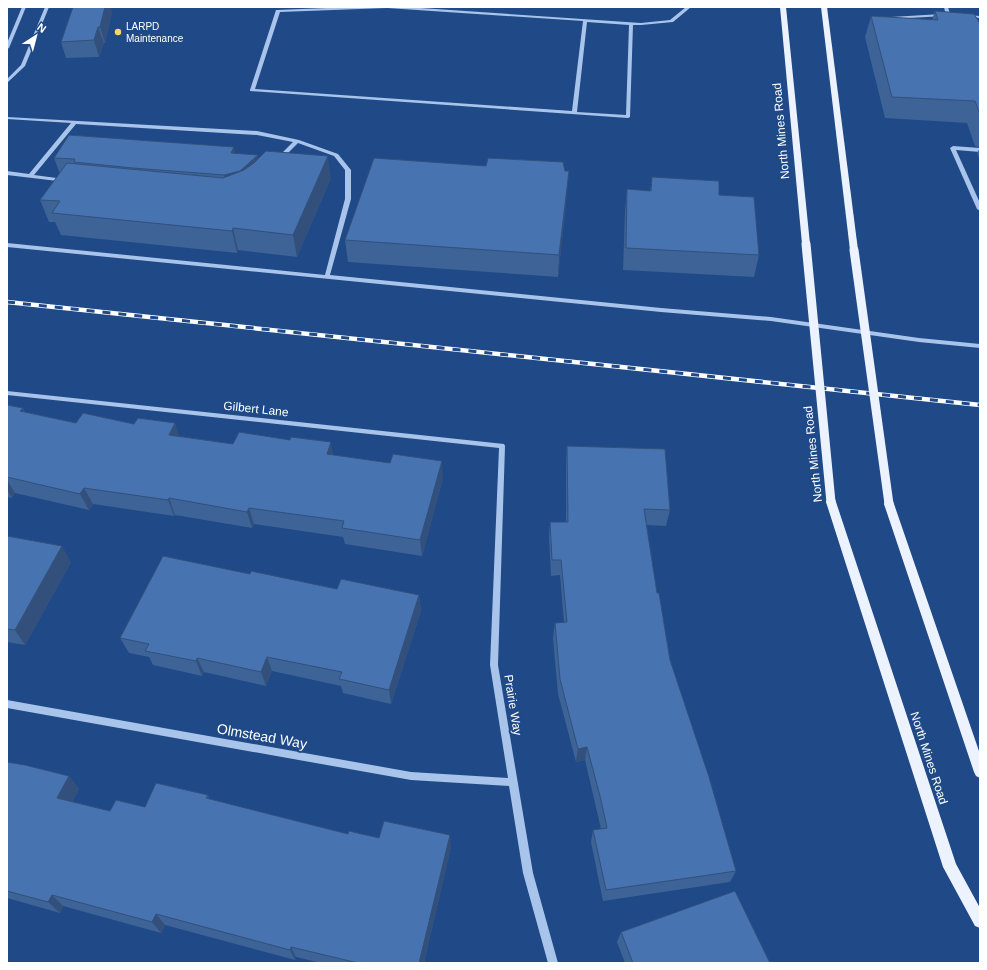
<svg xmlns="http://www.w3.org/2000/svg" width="987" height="970" viewBox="0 0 987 970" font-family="Helvetica,sans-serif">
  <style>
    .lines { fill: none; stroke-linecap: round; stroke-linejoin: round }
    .minor { fill: #a9c4ea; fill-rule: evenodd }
    .major { fill: #edf3fe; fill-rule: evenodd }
    .rail-casing { stroke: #fff; stroke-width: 4.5 }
    .rail { stroke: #1f4987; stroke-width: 3; stroke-dasharray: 8; stroke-linecap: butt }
    .major-bridge { stroke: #edf3fe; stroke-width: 9 }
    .wall { fill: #3d6397 }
    .shaded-wall { fill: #32507b }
    .building { fill: #4773b0; stroke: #32507b }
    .poi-dot { fill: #f9d368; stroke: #1f4987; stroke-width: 1.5 }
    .labels { text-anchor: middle; stroke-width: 4; stroke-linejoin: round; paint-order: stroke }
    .far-poi-label { font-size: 10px; fill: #fff; stroke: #1f4987; text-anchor: start }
    .street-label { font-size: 12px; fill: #fff; stroke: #1f4987 }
    .near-street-label { font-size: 14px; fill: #fff; stroke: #1f4987 }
  </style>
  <rect width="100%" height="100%" fill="#1f4987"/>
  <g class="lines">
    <g class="minor">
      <polygon points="22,7 26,7 9,48 7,49 7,43"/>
      <polygon points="45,7 49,7 25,66 7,83 7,79 21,65"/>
      <path d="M352,7h54l235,16 29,-3 16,-13h5l-18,15 -32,3h-8l-3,92 -2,1 -378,-27v-1l26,-80zM387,8l196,13 -11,90 -317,-22 25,-77zM587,22l42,3 -3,90 -49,-3z"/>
      <polygon points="944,7 948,7 950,14 956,14 956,16 946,16"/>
      <polygon points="942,14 944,14 944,16 891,19 889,18 891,17"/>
      <polygon points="966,15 980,16 980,18 968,17 966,16"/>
      <polygon points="7,117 257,131 299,140 338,154 351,170 351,199 330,275 661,308 771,317 919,338 980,344 980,348 919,342 771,321 661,312 7,247 7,243 325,275 345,199 345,170 334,156 298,143 281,160 277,160 277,158 293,142 257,135 76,124 34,175 64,179 67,181 66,182 7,175 7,171 29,174 71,123 7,119"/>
      <polygon points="953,146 980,148 980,152 956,150 980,203 980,211 977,209 950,148"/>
      <polygon points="7,391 504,444 505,446 498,665 533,873 558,963 548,963 523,873 509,786 411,780 7,708 7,700 411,772 508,778 490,665 499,448 7,395"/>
    </g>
    <g class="major">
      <polygon points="780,7 786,7 810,244 806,247 802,244"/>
      <polygon points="821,7 827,7 858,250 854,253 850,250"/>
      <polygon points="831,498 835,499 836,502 956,864 980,908 980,928 975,926 943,867 826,502 827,499"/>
      <polygon points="889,500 893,501 894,504 980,754 980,778 976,776 974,772 884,504 885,501"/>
    </g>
    <defs>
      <polyline id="rail" points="7,302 980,405"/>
    </defs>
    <use href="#rail" class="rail-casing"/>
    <use href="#rail" class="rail"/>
    <g class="major-bridge">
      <polyline points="806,244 831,502"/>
      <polyline points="854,250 889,504"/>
    </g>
  </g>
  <g class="wall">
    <polygon points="935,11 980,22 980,161 977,153 980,148 975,146 967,123 885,118 865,37 871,16 932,20"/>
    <polygon points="112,12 105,43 104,43 99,57 66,58 61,42"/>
    <polygon points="235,153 331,178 297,257 238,250 237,253 61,235 55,222 49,222 40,200 60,174 54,158"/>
    <polygon points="652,177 719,195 759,255 754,277 623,270 625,211 627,189 650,191"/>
    <polygon points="567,193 558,277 348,262 345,240"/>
    <polygon points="7,405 23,408 25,412 76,423 134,424 175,423 179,436 233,444 333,455 443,478 422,556 345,544 343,537 254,524 252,528 175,515 174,516 93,504 89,510 15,493 12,498 7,497"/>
    <polygon points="567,446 670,510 666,526 646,525 657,593 670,660 736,871 730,882 603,901 591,842 593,830 601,829 585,760 576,762 558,694 553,638 555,623 564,623 560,575 551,576 549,538 550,522 566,522 566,463"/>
    <polygon points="7,536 71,562 25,645 7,642"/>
    <polygon points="250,574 337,589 419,595 421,611 391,704 343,693 341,686 272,671 266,686 204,672 202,676 153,665 149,657 129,653 120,638"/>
    <polygon points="7,762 69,776 79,789 72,802 110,811 145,807 208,795 209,799 348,834 379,838 451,847 424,963 321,963 296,957 295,960 165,925 161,933 63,906 60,913 7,898"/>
    <polygon points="621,932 770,963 625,963 617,942"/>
  </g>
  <g class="shaded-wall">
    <polygon points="105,7 111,7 112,12 105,43 100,27"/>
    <polygon points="98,27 104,43 99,57 94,40"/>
    <polygon points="234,147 238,164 231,153"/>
    <polygon points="258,155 261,172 228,192 224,175"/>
    <polygon points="328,156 331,178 297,257 293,235"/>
    <polygon points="569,171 567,193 558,277 559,255"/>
    <polygon points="233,228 238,250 237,253 232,231"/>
    <polygon points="23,408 31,425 20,411"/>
    <polygon points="175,423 181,440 169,435"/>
    <polygon points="331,442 334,459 327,454"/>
    <polygon points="442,461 443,478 422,556 420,540"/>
    <polygon points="7,480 15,493 12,498 7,490"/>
    <polygon points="84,488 93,504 89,510 80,494"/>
    <polygon points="169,498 175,515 174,516 168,500"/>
    <polygon points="249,508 254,524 252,528 247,512"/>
    <polygon points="62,546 71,562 25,645 15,630"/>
    <polygon points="419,595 421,611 391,704 389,690"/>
    <polygon points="267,657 272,671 266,686 261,672"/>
    <polygon points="197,658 204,672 202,676 196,661"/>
    <polygon points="587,747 585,760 576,762 578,749"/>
    <polygon points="69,776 79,789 68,811 57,798"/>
    <polygon points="450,835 451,847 424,963 419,963"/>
    <polygon points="52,895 63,906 60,913 48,902"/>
    <polygon points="156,914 165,925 161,933 152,922"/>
    <polygon points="291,947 296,957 295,960 290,950"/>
  </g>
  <g class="building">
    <polygon points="73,7 105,7 100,27 98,27 94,40 61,42"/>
    <polygon points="935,11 974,14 979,22 980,22 980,114 975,101 892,97 871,16 938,20"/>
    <polygon points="69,135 234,147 231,153 258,155 240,171 224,175 133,168 74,162 75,159 54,158"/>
    <polygon points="266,151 328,156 293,235 233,228 232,231 52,213 60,201 40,200 67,163 223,178 244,170 254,163"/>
    <polygon points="374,158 486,166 488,158 563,162 565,171 569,171 559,255 345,240"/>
    <polygon points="652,177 719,181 719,195 754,197 759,255 626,248 627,189 651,191"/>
    <polygon points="7,405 23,408 20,411 76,423 83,413 134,424 138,418 175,423 169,435 233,444 239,432 290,440 291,437 331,442 327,454 390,463 393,454 442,461 420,540 342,528 344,521 249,508 247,512 169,498 168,500 84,488 80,494 7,477"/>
    <polygon points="567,446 665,449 670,510 644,509 657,593 659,593 670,660 709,777 736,871 606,890 593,830 607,828 601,800 587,747 578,749 560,679 555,623 567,622 561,560 552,560 550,522 568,522"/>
    <polygon points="7,536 62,546 15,630 7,629"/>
    <polygon points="163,556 250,574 251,571 337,589 341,579 419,595 389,690 339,679 342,672 267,657 261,672 197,658 196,661 145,651 149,644 120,638"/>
    <polygon points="7,762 25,765 69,776 57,798 110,811 116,800 145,807 156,783 208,795 206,798 348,834 349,831 379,838 384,821 450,835 419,963 358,963 291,947 290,950 156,914 152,922 52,895 48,902 7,891"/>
    <polygon points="735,891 770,963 633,963 621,932"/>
  </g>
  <circle class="poi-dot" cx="118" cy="32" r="4"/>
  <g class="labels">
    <g class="far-poi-label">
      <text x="126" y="30">LARPD<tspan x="126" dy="12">Maintenance</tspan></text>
    </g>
    <g class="street-label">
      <text transform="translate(781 131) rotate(-95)" y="4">North Mines Road</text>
      <text transform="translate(256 409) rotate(6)" y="4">Gilbert Lane</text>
      <text transform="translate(813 454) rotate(-96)" y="4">North Mines Road</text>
      <text transform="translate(513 705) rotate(81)" y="4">Prairie Way</text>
      <text transform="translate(929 758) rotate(72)" y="4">North Mines Road</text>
    </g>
    <g class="near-street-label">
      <text transform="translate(262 736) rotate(10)" y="5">Olmstead Way</text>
    </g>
  </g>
  <rect width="987" height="970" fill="none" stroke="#ffffff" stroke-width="16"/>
  <g transform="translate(36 36) rotate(36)" stroke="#1f4987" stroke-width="3" paint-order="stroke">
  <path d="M0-3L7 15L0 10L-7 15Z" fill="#ffffff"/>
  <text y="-6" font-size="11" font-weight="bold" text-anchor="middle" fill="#ffffff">N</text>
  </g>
</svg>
